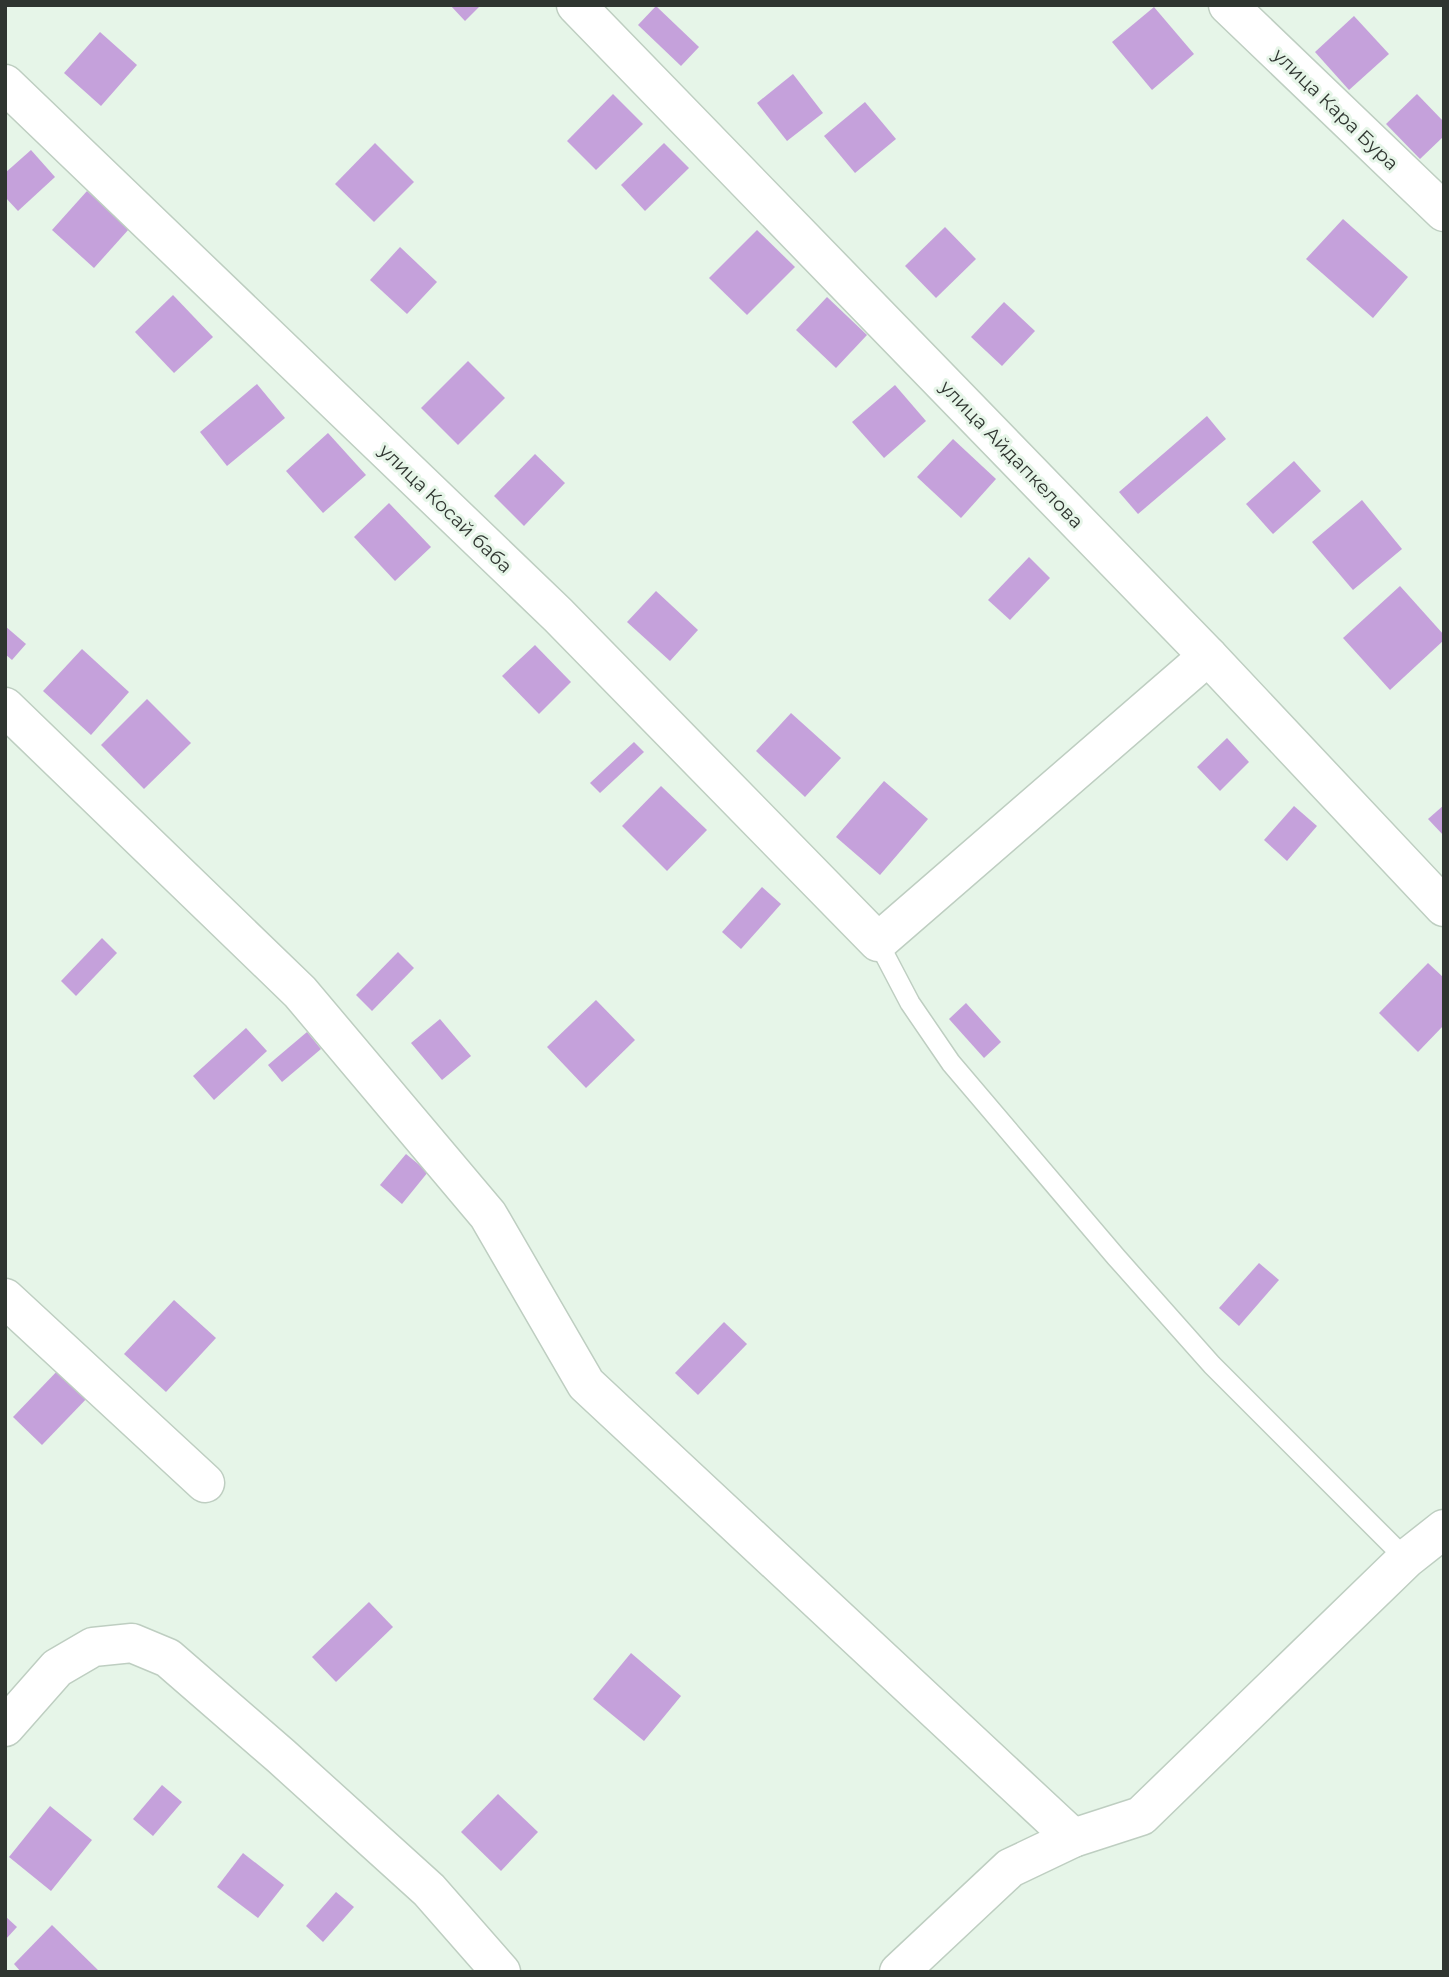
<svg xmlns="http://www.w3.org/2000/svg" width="1449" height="1977" viewBox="0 0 1449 1977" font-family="Montserrat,sans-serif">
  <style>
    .building { fill: #c5a1db }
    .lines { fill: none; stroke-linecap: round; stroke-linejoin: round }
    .service-casing { stroke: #becec1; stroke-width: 22 }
    .minor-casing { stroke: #becec1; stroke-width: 41 }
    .service { stroke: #fff; stroke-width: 19 }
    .minor { stroke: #fff; stroke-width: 38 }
    .labels { text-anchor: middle; stroke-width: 6; stroke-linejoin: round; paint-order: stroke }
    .street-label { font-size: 19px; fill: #2f3530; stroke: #e6f5e8 }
  </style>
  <rect width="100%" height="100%" fill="#e6f5e8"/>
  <g class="building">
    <polygon points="450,5 481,5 465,21"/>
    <polygon points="656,6 699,47 681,66 638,25"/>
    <polygon points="1154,7 1194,54 1152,90 1112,42"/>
    <polygon points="1354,16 1389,54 1349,90 1315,52"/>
    <polygon points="100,32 137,65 101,106 64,73"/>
    <polygon points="793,74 823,113 787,141 757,103"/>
    <polygon points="613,94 643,124 596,170 567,141"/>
    <polygon points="1417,94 1444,122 1444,136 1420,159 1386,124"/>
    <polygon points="865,102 896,139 855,173 824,136"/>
    <polygon points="375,143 414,182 374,222 335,184"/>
    <polygon points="664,143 689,168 645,211 621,185"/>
    <polygon points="31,150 55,177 18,211 5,197 5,173"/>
    <polygon points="87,191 129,229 94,268 52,230"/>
    <polygon points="1343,219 1408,277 1373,318 1306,259"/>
    <polygon points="945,227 976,259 936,298 905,266"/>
    <polygon points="757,230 795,267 747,315 709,278"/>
    <polygon points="400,247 437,282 407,314 370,280"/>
    <polygon points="173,295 213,337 174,373 135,332"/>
    <polygon points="827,297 867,335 836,368 796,330"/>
    <polygon points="1004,302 1035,331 1002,366 971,337"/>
    <polygon points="468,361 505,398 458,445 421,408"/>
    <polygon points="257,384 285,418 227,466 200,432"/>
    <polygon points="895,385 926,421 884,458 852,422"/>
    <polygon points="1207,416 1226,439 1138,514 1119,492"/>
    <polygon points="328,433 366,475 323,513 286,471"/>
    <polygon points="953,439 996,479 961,518 917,477"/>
    <polygon points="535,454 565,483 524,526 494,496"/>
    <polygon points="1294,461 1321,491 1273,534 1246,504"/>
    <polygon points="1362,500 1402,549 1353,590 1312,542"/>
    <polygon points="389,503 431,547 395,581 354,537"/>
    <polygon points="1029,557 1050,578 1010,620 988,600"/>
    <polygon points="1400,586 1444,635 1444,640 1390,690 1343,638"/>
    <polygon points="656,591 698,630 670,661 627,622"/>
    <polygon points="5,626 26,644 12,660 5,654"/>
    <polygon points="535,645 571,682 539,714 502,676"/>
    <polygon points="82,649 129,692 91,735 43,691"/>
    <polygon points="147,699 191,743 144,789 101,745"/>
    <polygon points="791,713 841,758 805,797 756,751"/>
    <polygon points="1227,738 1249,762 1220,791 1197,767"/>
    <polygon points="634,742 644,752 600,793 590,783"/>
    <polygon points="884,781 928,819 880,875 836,837"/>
    <polygon points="661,786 707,830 667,871 622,826"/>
    <polygon points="1444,805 1444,836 1428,819"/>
    <polygon points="1294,806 1317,826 1287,861 1264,840"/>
    <polygon points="762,887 781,904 741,949 722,932"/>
    <polygon points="102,938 117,953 76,996 61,981"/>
    <polygon points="398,952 414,968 372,1011 356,995"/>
    <polygon points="1428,963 1444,978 1444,1025 1418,1052 1379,1013"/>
    <polygon points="596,1000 635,1040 586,1088 547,1047"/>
    <polygon points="966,1003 1001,1042 984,1058 949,1019"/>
    <polygon points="440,1019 471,1056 442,1080 411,1043"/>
    <polygon points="246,1028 267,1051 214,1100 193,1076"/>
    <polygon points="307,1032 321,1049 282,1082 268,1065"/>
    <polygon points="406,1154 428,1172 402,1204 380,1185"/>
    <polygon points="1259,1263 1279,1280 1239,1326 1219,1308"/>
    <polygon points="174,1300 216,1338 166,1392 124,1354"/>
    <polygon points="724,1322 747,1344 698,1395 675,1373"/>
    <polygon points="62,1366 91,1394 42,1445 13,1417"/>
    <polygon points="369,1602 393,1627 336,1682 312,1657"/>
    <polygon points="631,1653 681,1696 644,1741 593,1699"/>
    <polygon points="162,1785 182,1802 153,1836 133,1819"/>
    <polygon points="498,1794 538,1832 501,1871 461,1832"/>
    <polygon points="50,1806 92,1840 51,1891 9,1857"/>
    <polygon points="243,1853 284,1885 258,1918 217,1887"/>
    <polygon points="336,1892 354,1907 323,1942 306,1926"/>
    <polygon points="5,1916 17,1927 5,1940"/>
    <polygon points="52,1925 100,1972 21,1972 14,1964"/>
  </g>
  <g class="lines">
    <defs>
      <polyline id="service" points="878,942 910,1003 951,1063 1116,1257 1212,1365 1406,1559"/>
      <g id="minor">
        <polyline points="576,5 1208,656 1444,907"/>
        <polyline points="1228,5 1444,212"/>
        <polyline points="5,84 558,615 878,942 1208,656"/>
        <polyline points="5,707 300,992 488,1215 586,1384 1073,1838"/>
        <polyline points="5,1298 205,1483"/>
        <polyline points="5,1727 57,1668 93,1647 132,1643 168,1658 281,1756 429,1890 501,1972"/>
        <polyline points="899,1972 1010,1868 1073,1838 1141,1816 1406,1559 1444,1529"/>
      </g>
    </defs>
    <use href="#service" class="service-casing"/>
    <use href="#minor" class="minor-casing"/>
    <use href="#service" class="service"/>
    <use href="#minor" class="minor"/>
  </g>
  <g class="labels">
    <g class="street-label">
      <text transform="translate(1336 109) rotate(44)" y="7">улица Кара Бура</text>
      <text transform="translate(1012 454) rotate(46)" y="7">улица Айдапкелова</text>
      <text transform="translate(446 508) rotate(44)" y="7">улица Косай баба</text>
    </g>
  </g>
  <rect width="1449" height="1977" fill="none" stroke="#2f3530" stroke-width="14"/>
</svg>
